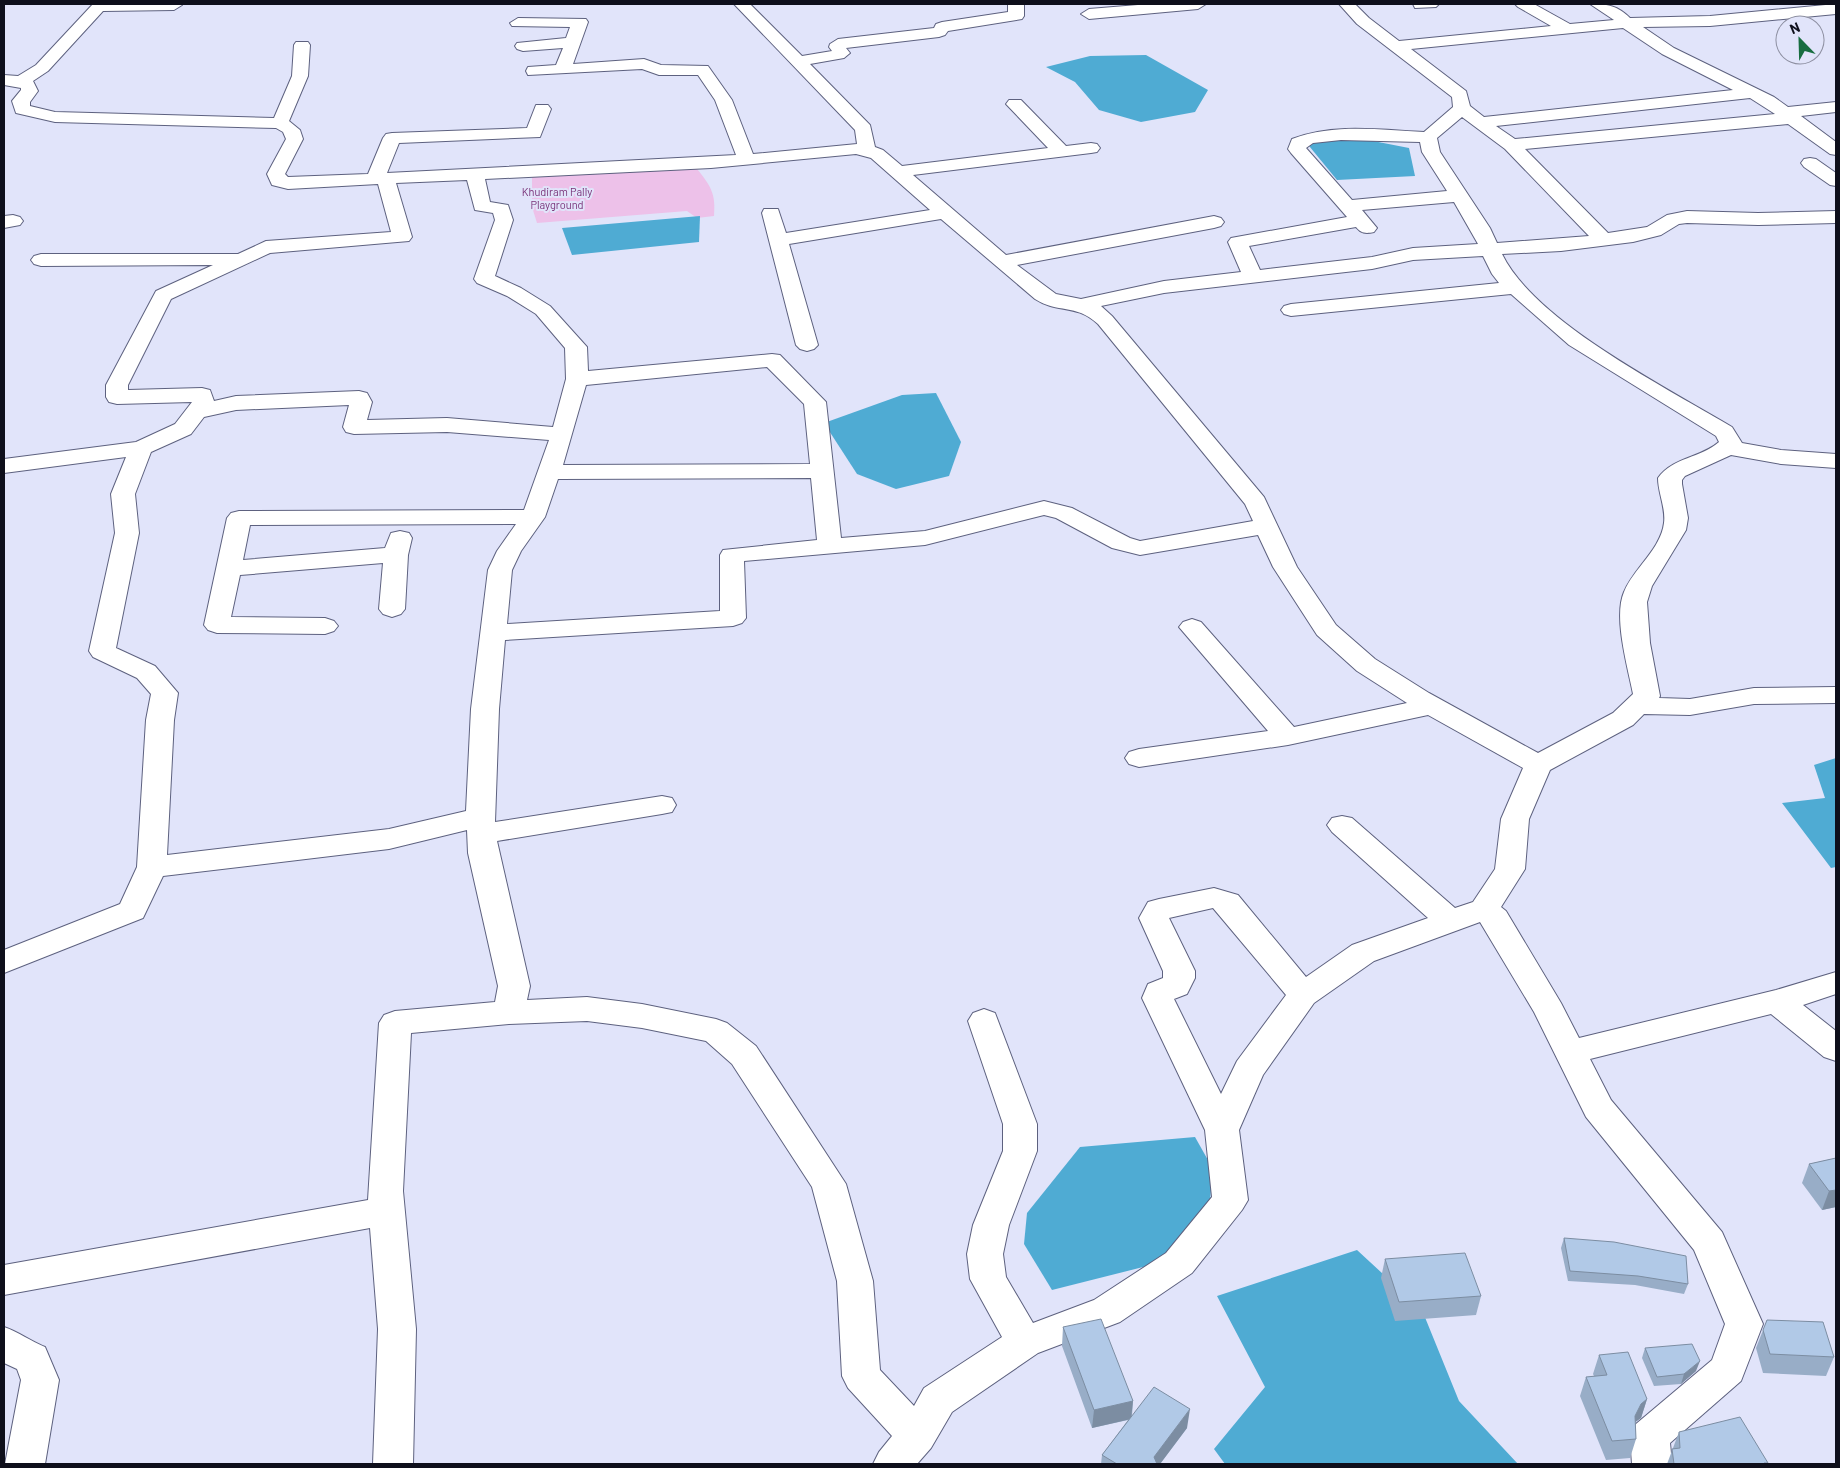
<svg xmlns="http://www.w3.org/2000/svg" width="1840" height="1468" viewBox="0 0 1840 1468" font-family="Barlow,sans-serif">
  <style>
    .green { fill: #edc1e9 }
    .water { fill: #4fabd3 }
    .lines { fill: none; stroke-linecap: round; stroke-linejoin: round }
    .minor-casing { stroke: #5d617f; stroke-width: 2 }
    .minor { fill: #fff; fill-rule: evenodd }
    .wall { fill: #98adc7 }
    .shaded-wall { fill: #7c8da2 }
    .building { fill: #b1c9e7; stroke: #7c8da2 }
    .labels { text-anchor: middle; stroke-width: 4; stroke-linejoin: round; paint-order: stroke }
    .far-park-label { font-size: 11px; fill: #783177; stroke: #e1e4fa }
  </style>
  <rect width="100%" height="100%" fill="#e1e4fa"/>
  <path class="green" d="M697,169c14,17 19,25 17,47l-17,2 -10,-7 -150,12 -5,-16v-30z"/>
  <g class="water">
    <polygon points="1146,55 1208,90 1195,112 1141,122 1099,110 1075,82 1046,67 1090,56"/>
    <polygon points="1368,140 1409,148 1415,176 1337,180 1305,141"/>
    <polygon points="700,216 699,242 572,255 562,228"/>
    <polygon points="936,393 961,442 949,476 896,489 857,474 824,423 902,395"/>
    <polygon points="1836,758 1836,867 1831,868 1782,803 1825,798 1814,765"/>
    <polygon points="1195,1137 1213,1169 1209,1211 1155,1264 1052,1290 1024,1244 1027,1213 1080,1147"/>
    <polygon points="1357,1250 1422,1310 1459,1401 1518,1464 1225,1464 1214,1449 1265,1387 1217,1296"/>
  </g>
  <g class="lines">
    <defs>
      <g id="minor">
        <path d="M93,4l89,1 -8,5 -71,1 -55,60 -15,10 5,10 -8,11v4l25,6 219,6 18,-42 2,-31 2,-3h12l2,3 -2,31 -19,45 11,9 3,9 -18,35 3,3 80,-3 15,-36 3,-4 6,-1 135,-5 9,-23h12l3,4 -11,28 -141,6 -12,30 349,-18 -21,-55 -17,-25h-39l-17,-6 -114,6 -2,-4 2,-4 28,-2 7,-17 -40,3 -6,-2 -2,-3 2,-3 49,-5 4,-11 -58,-1 -2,-3 8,-5 68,1 2,3 -15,42 71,-5 17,6 47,1 24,34 21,54 104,-10 -2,-14 -121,-126h16l52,52 30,-5 -3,-4 1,-3 8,-5 96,-11 2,-4 6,-2 66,-10v-8h16v12l-2,3 -74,12 -3,4 -6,2 -93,11 4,5 -6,5 -34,6 60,61 5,22 8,3 19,16 146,-18 -42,-44 3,-4h12l45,46 25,-3 6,1 3,4 -3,4 -6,1 -178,22 93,80 208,-39 7,2 3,4 -3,4 -7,2 -197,37 39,29 25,5 83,-18 77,-9 -13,-30 3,-4 116,-21 -56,-64 -3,-4 4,-10c41,-16 89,-9 132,-7l29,-25 -1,-10 -95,-73 -18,-20h16l14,14 30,23 152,-15 -33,-19 -3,-3h19l36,20 44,-4 -24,-16c18,0 28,2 40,14l80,-2 126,-12v10l-126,12 -67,1 31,21 100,49 14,10 48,-5v10l-35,4 35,26v13l-6,-1 -42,-30 -263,25 83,84 39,-6 20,-12 20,-4 71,2 78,-2v12l-78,2 -71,-2 -8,1 -18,11 -28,7 -72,9 -59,3c33,68 165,134 230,173l10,16 39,7 55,4v14l-55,-4 -50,-9 -46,21 -3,4v4l6,34 -2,12 -34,56 -5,16 3,41 10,53 -1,2 31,1 64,-11 82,-1v16l-82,1 -64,11 -46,-1 -11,11 -83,45 -21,49 -4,50 -24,38 5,4 55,92 18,35 197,-48 60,-18v22l-33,11 33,26v30l-12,-4 -53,-43 -181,45 21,41 111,132 41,92 -22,57 -71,62 2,21h-40l-2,-28 6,-12 76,-64 13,-36 -31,-74 -108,-133 -52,-105 -54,-90 -106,39 -60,42 -51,72 -24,55 9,70 -6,10 -50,63 -72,49 -82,31 -86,59 -21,36 -14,16h-44l6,-12 13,-16 -44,-48 -6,-12 -5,-95 -25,-94 -80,-123 -26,-23 -64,-13 -55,-7 -78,3 -98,9 -8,158 13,138 -3,135h-40l5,-135 -8,-101 -366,67v-30l364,-65 11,-177 5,-8 11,-4 100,-9 3,-16 -30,-133 -1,-23 -78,19 -226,27 -20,42 -139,55v-23l116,-46 17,-37 9,-147 5,-26 -14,-16 -44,-21 -4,-6 26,-118 -4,-39 15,-37 -122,16v-14l132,-17 39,-18 17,-22 -75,2 -8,-2 -3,-5v-12l50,-94 57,-26 -172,1 -7,-2 -3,-4 3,-4 7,-2h197l28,-13 125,-9 -13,-48 -90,5 -16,-4 -5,-11 19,-35 -3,-7 -7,-4 -221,-6 -39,-9 -4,-12 9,-11v-2l-17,-3v-10l14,1 18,-11zM1623,28l39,26 71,36 -249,27 -14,-11 -4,-15 -55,-42zM1750,98l25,16 -260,25 -19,-13zM1462,117l43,32 84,87 -92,7 -7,-15 -50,-76 -3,-14zM1341,140l79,2 2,10 25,39 -95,9 -46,-52 7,-5zM856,154l15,4 59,52 -144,23 -8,-24h-14l-2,4 34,132 4,4 7,2 7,-2 4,-4 -29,-101 152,-25 94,80c23,15 40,4 63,25l147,180 8,17 -113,20 -10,-3 -58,-30 -28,-7 -119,30 -84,7 -15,-136 -46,-47 -8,-1 -184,17 -1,-24 -37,-41 -29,-18 -26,-12 18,-56 -5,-15 -18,-3 -5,-23 226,-11zM467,180l8,30 18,3 2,7 -21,59 3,4 30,13 29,18 29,34 1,31 -13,48 -106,-9 -80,2 5,-18 -5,-9 -8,-2 -123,5 -22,5 -4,-11 -8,-2 -74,2v-5l43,-86 99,-46 139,-12 3,-4 -16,-54zM1454,202l24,42 -65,4 -41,9 -112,13 -11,-24 107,-19c5,6 9,7 18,5l3,-4 -15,-18zM1483,256l9,18 7,9 -208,21 -7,2 -3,4 3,4 7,2 220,-22 58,51 147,91 3,6c-18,16 -46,15 -61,36 0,15 8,30 6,45 -3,26 -31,46 -40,69 -11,25 4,76 9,102l-20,19 -75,40 -109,-60 -54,-34 -39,-34 -39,-58 -33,-70 -152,-181 -11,-10 63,-13 208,-24 41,-9zM767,367l37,37 6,60 -247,1 23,-80zM349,405l-6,22 3,5 8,2 93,-2 102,8 -25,70 -285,1 -8,2 -4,5 -23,107 4,5 9,3 108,1 9,-3 4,-5 -4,-5 -9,-3 -94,-1 9,-42 143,-12 -4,46 4,5 9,3 9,-3 4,-5 3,-54 4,-17 -3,-5 -9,-2 -9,2 -6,15 -142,12 7,-35 266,-1 -19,27 -9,19 -17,139 -5,102 -77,18 -222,26 7,-135 4,-27 -23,-27 -39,-18 23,-115 -4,-39 16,-42 40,-18 13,-17 32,-7zM811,478l6,62 -94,10 -3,5v56l-213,13 5,-54 9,-19 24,-34 13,-38zM1044,515l12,3 56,30 28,7 118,-20 15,32 44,68 40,36 50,32 -113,24 -93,-105 -9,-3 -9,3 -4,5 89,104 -129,18 -10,3 -4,6 4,6 10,3 149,-22 140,-30 95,53 -22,51 -6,50 -22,33 -18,6 -103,-90 -10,-2 -10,2 -5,7 5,7 96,86 -76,27 -46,32 -68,-82 -24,-7 -55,11 -11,3 -9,16 24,53v7l-15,6 -6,14 63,132 7,67 -46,56 -72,47 -61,23 -27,-46 -3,-23 6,-29 28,-74v-27l-42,-111 -11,-4 -11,4 -5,8 35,103v27l-30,74 -6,29 3,25 32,58 -78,51 -10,18 -34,-36 -7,-89 -27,-97 -90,-138 -29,-23 -11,-4 -74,-15 -55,-7 -60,3 3,-14 -33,-145 165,-27 10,-2 4,-7 -4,-7 -10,-2 -167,26 4,-113 6,-69 228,-14 9,-3 4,-5 -2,-57 181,-16zM1213,908l73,87 -49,66 -16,33 -47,-95 13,-5 8,-16v-7l-26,-53z"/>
        <polygon points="1150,4 1206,4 1198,9 1089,19 1081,14 1089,9"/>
        <polygon points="1413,4 1439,4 1436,7 1415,8"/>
        <polygon points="1810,158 1816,159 1836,173 1836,186 1830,185 1804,167 1801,163 1804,159"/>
        <polygon points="13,215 20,217 23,221 20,225 4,228 4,216"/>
        <path d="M4,1327c15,5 26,14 41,20l14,33 -14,84h-40l16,-84 -4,-11 -13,-6z"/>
      </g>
    </defs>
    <use href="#minor" class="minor-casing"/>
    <use href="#minor" class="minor"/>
  </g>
  <g class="wall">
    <polygon points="1836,1158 1836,1207 1822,1210 1802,1183 1809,1164"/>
    <polygon points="1564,1238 1688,1284 1684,1294 1635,1285 1568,1281 1561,1248"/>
    <polygon points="1385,1259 1481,1296 1476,1315 1395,1321 1381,1278"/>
    <polygon points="1767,1320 1834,1357 1826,1376 1763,1373 1756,1348"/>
    <polygon points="1063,1327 1133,1401 1132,1416 1187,1428 1160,1464 1101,1464 1102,1455 1128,1420 1092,1428 1062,1346"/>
    <polygon points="1645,1348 1696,1371 1681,1384 1654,1386 1642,1358"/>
    <polygon points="1599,1355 1647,1399 1641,1418 1635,1422 1636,1439 1630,1458 1606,1460 1580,1396 1586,1377 1594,1376 1593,1374"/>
    <polygon points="1679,1432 1768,1463 1767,1464 1667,1464"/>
  </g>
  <g class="shaded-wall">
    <polygon points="1836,1190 1836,1207 1822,1210 1829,1191"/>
    <polygon points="1700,1361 1696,1371 1681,1384 1684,1374"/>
    <polygon points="1647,1399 1641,1418 1634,1423 1635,1416 1641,1404"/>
    <polygon points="1133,1401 1131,1419 1092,1428 1094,1410"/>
    <polygon points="1190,1409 1187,1428 1160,1464 1153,1464 1154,1457"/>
  </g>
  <g class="building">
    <polygon points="1836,1158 1836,1190 1829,1191 1809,1164"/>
    <polygon points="1564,1238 1614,1242 1686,1256 1688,1284 1638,1276 1570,1271"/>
    <polygon points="1465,1253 1481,1296 1399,1302 1385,1259"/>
    <polygon points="1101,1319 1133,1401 1094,1410 1063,1327"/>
    <polygon points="1767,1320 1823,1322 1834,1357 1770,1354 1763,1330"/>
    <polygon points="1692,1344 1700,1361 1684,1374 1657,1377 1645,1348"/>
    <polygon points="1628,1352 1647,1399 1641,1404 1635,1416 1636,1439 1612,1441 1586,1377 1607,1375 1599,1355"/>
    <polygon points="1154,1387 1190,1409 1154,1457 1157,1464 1117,1464 1102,1455"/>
    <polygon points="1740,1417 1768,1463 1764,1463 1765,1464 1674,1464 1672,1449 1680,1448 1679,1432"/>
  </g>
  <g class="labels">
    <g class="far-park-label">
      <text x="557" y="196">Khudiram Pally<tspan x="557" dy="13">Playground</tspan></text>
    </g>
  </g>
  <rect width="1840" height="1468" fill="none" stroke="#0e0f1b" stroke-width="10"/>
  <g transform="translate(1800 40) rotate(337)"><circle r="24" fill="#e1e4fa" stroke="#8d8fa1"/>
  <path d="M0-4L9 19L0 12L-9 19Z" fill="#176d40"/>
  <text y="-8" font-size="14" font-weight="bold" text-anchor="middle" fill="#0e0f1b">N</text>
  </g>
</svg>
